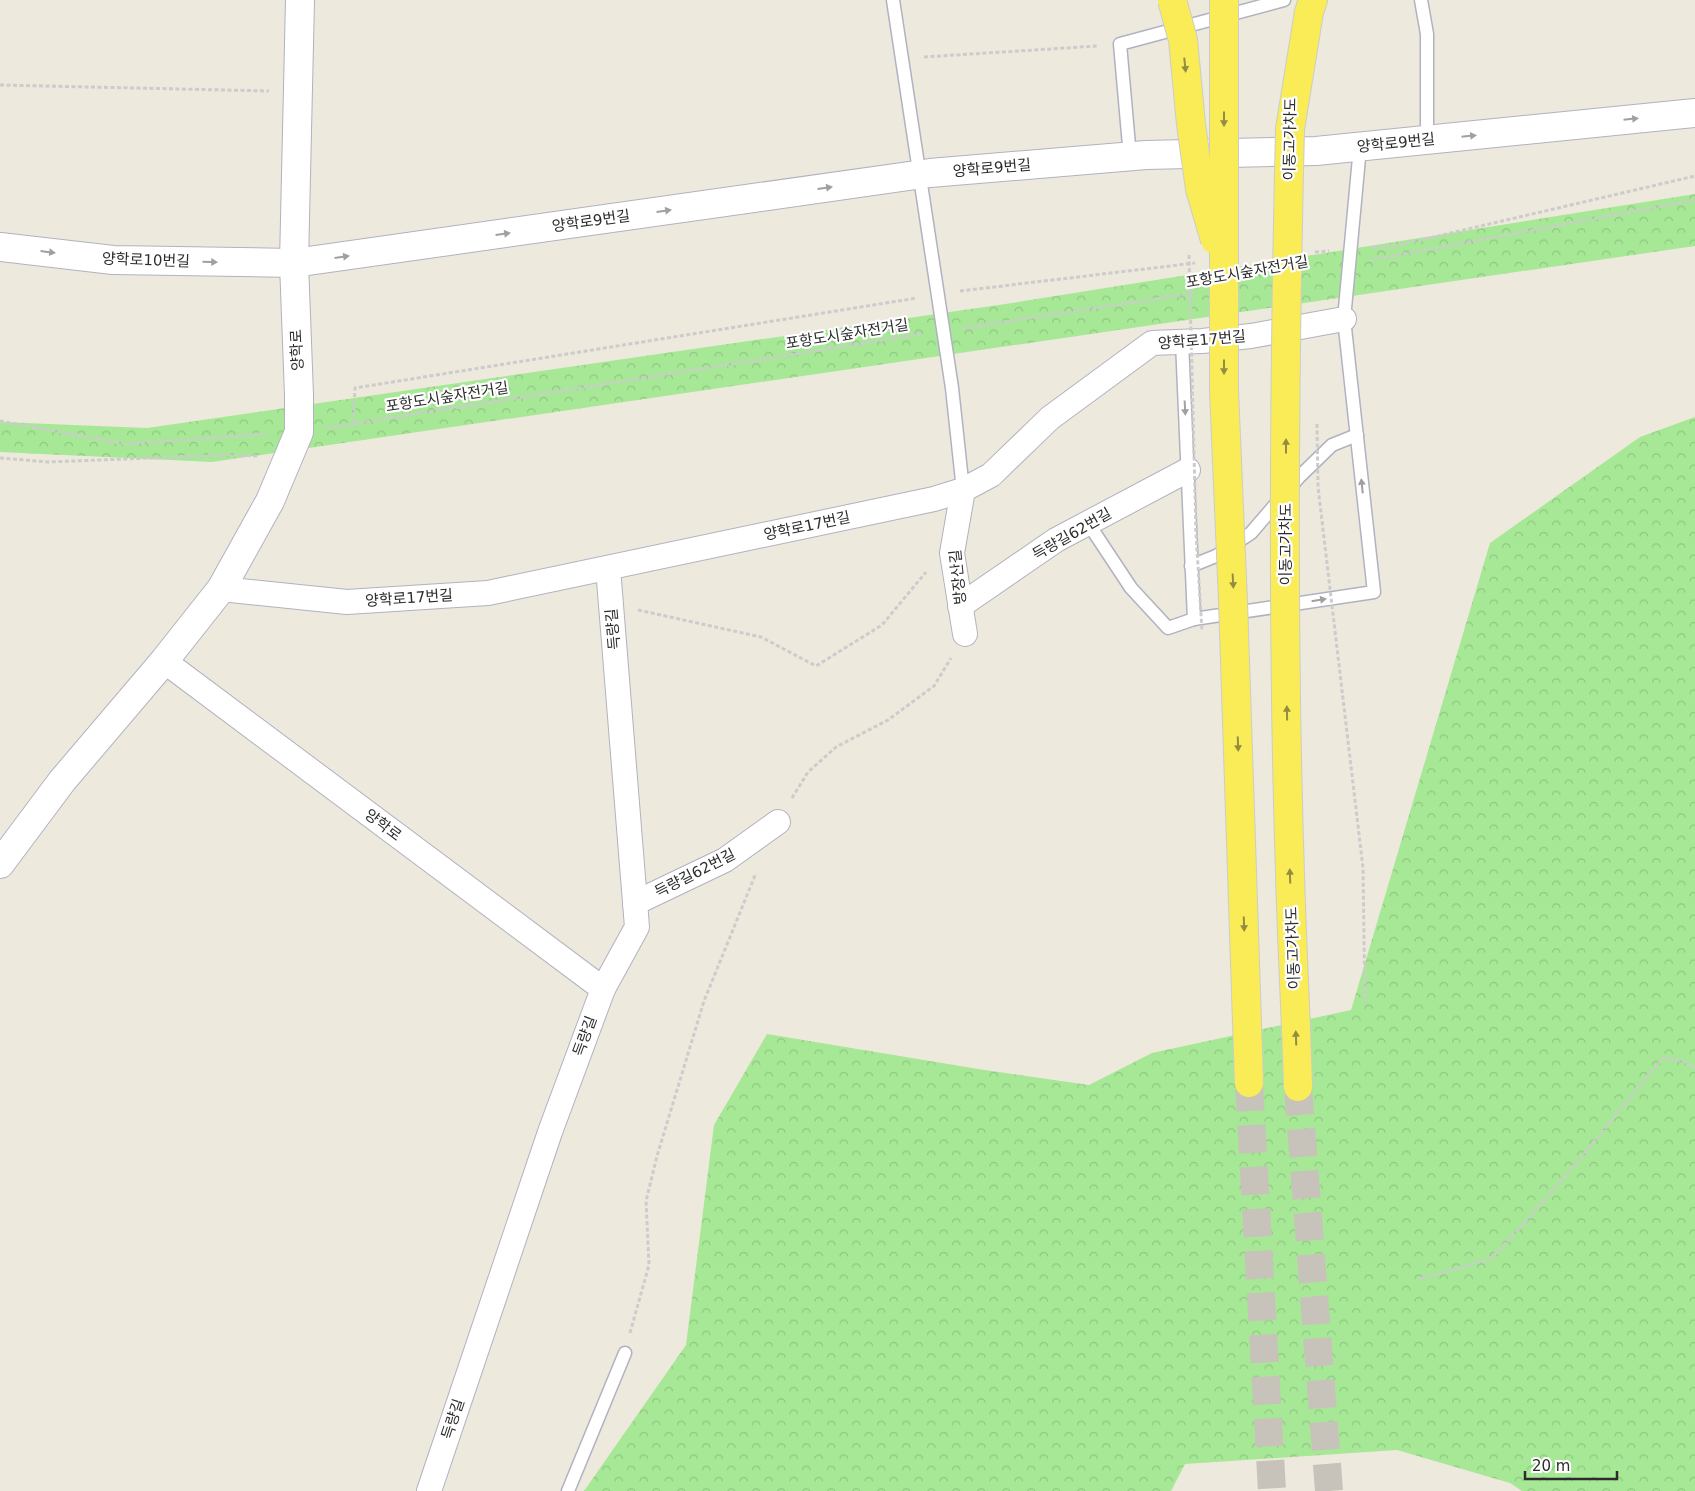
<svg xmlns="http://www.w3.org/2000/svg" width="1695" height="1491" viewBox="0 0 1695 1491" font-family="'DejaVu Sans','Noto Sans KR',sans-serif">
  <style>
    .forest { fill: url(#forest-crowns) }
    .lines { fill: none; stroke-linecap: round; stroke-linejoin: round }
    .primary-tunnel { stroke: #c7c3ba; stroke-width: 28; stroke-dasharray: 28 14; stroke-linecap: butt }
    .lane-casing { stroke: #b1b2c0; stroke-width: 15 }
    .street-casing { stroke: #b1b2c0; stroke-width: 26 }
    .secondary-casing { stroke: #b1b2c0; stroke-width: 30 }
    .primary-casing { stroke: #ccc; stroke-width: 30 }
    .path { stroke: #ccc; stroke-width: 3; stroke-dasharray: 4 2.5; stroke-linecap: butt }
    .lane { stroke: #fff; stroke-width: 12 }
    .street { stroke: #fff; stroke-width: 24 }
    .secondary { stroke: #fff; stroke-width: 28 }
    .primary { stroke: #faec56; stroke-width: 28 }
    .primary-bridge-casing { stroke: #ccc; stroke-width: 30; stroke-linecap: butt }
    .path-bridge { stroke: #ccc; stroke-width: 3; stroke-dasharray: 4 2.5; stroke-linecap: butt }
    .primary-bridge { stroke: #faec56; stroke-width: 28 }
    .oneway { fill: #938c41 }
    .oneway2 { fill: #a0a0a0 }
    .labels { text-anchor: middle; stroke-width: 4.5; stroke-linejoin: round; paint-order: stroke }
    .street-label { font-size: 15px; fill: #2c2c2c; stroke: #fff }
  </style>
  <defs>
    <pattern id="forest-crowns" width="20" height="18" patternUnits="userSpaceOnUse" patternTransform="scale(1.25)"><rect width="20" height="18" fill="#a6e896"/><path d="M2 6a3 3 0 1 1 6 0M12 15a3 3 0 1 1 6 0" fill="none" stroke="#8fc781"/></pattern>
  </defs>
  <rect width="100%" height="100%" fill="#eee9dd"/>
  <g class="forest">
    <polygon points="1695,194 1695,246 212,462 0,452 0,422 147,428 1012,303"/>
    <polygon points="1695,417 1695,1491 1522,1491 1510,1483 1397,1450 1185,1464 1171,1491 584,1491 686,1345 714,1125 767,1034 978,1069 1089,1085 1152,1053 1351,1010 1490,543 1640,437"/>
  </g>
  <g class="lines">
    <g class="primary-tunnel">
      <polyline points="1249,1083 1272,1491"/>
      <polyline points="1298,1087 1329,1491"/>
    </g>
    <defs>
      <g id="lane">
        <polyline points="893,0 952,388 963,490"/>
        <polyline points="1421,0 1427,34 1427,140"/>
        <polyline points="1130,157 1120,44 1284,0"/>
        <polyline points="1182,342 1194,619 1374,592 1344,319 1360,147"/>
        <polyline points="1088,523 1131,588 1168,628 1194,619"/>
        <polyline points="1191,566 1216,556 1251,533 1299,477 1332,445 1357,435"/>
        <polyline points="568,1491 625,1353"/>
      </g>
      <g id="street">
        <polyline points="963,490 952,553 965,634"/>
        <polyline points="221,589 347,602 488,593 934,499 963,490 991,475 1050,418 1152,343 1202,341 1251,336 1344,319"/>
        <polyline points="960,606 1056,540 1188,470"/>
        <polyline points="164,661 603,989"/>
        <polyline points="635,903 725,860 778,822"/>
        <polyline points="429,1491 550,1132 603,989 637,927 608,568"/>
      </g>
      <g id="secondary">
        <polyline points="0,247 113,260 294,263 930,173 1146,155 1316,151 1695,113"/>
        <polyline points="0,864 62,781 164,661 221,589 270,501 299,432 299,395 294,263 300,0"/>
      </g>
      <polyline id="primary" points="1290,129 1309,12 1313,0"/>
    </defs>
    <use href="#lane" class="lane-casing"/>
    <use href="#street" class="street-casing"/>
    <use href="#secondary" class="secondary-casing"/>
    <use href="#primary" class="primary-casing"/>
    <g class="path">
      <polyline points="924,57 1097,46"/>
      <polyline points="0,85 269,91"/>
      <polyline points="1373,248 1395,246 1695,176"/>
      <polyline points="1315,252 1329,251"/>
      <polyline points="1371,260 1695,200"/>
      <polyline points="960,291 1195,263"/>
      <polyline points="964,328 1195,293"/>
      <polyline points="0,421 126,444 266,434"/>
      <polyline points="353,423 355,388 917,298"/>
      <polyline points="327,428 921,334"/>
      <polyline points="0,458 48,462 228,455 258,456"/>
      <polyline points="638,610 761,637 816,666 882,625 926,572"/>
      <polyline points="792,798 808,772 836,747 888,720 934,686 951,658"/>
      <polyline points="1420,1279 1490,1259 1522,1226 1583,1155 1663,1058 1683,1061 1695,1068"/>
      <polyline points="630,1333 649,1265 646,1201 657,1156 704,1001 756,873"/>
    </g>
    <use href="#lane" class="lane"/>
    <use href="#street" class="street"/>
    <use href="#secondary" class="secondary"/>
    <use href="#primary" class="primary"/>
    <defs>
      <g id="primary-bridge">
        <polyline points="1172,0 1183,40 1191,124 1200,189 1215,240"/>
        <polyline points="1224,0 1224,391 1233,601 1249,1083"/>
        <path d="M1290,129c-6,249 -8,498 0,746 2,71 6,141 8,212"/>
      </g>
    </defs>
    <use href="#primary-bridge" class="primary-bridge-casing"/>
    <g class="path-bridge">
      <polyline points="1189,255 1196,533 1202,631"/>
      <polyline points="1317,424 1318,487 1363,868 1365,1003"/>
    </g>
    <use href="#primary-bridge" class="primary-bridge"/>
  </g>
  <defs><path id="oneway-solid" d="M-6-.8H1V-3.2L6.5 0L1 3.2V.8H-6Z" transform="scale(1.25)"/></defs>
  <g class="oneway">
    <use href="#oneway-solid" transform="translate(1185 65) rotate(84)"/>
    <use href="#oneway-solid" transform="translate(1224 119) rotate(90)"/>
    <use href="#oneway-solid" transform="translate(1224 367) rotate(90)"/>
    <use href="#oneway-solid" transform="translate(1286 446) rotate(-90)"/>
    <use href="#oneway-solid" transform="translate(1233 581) rotate(87)"/>
    <use href="#oneway-solid" transform="translate(1287 713) rotate(-91)"/>
    <use href="#oneway-solid" transform="translate(1238 744) rotate(88)"/>
    <use href="#oneway-solid" transform="translate(1290 876) rotate(-92)"/>
    <use href="#oneway-solid" transform="translate(1244 924) rotate(88)"/>
    <use href="#oneway-solid" transform="translate(1296 1038) rotate(-92)"/>
  </g>
  <g class="oneway2">
    <use href="#oneway-solid" transform="translate(1631 119) rotate(-6)"/>
    <use href="#oneway-solid" transform="translate(1469 136) rotate(-6)"/>
    <use href="#oneway-solid" transform="translate(825 188) rotate(-8)"/>
    <use href="#oneway-solid" transform="translate(664 211) rotate(-8)"/>
    <use href="#oneway-solid" transform="translate(503 234) rotate(-8)"/>
    <use href="#oneway-solid" transform="translate(48 252) rotate(7)"/>
    <use href="#oneway-solid" transform="translate(342 257) rotate(-8)"/>
    <use href="#oneway-solid" transform="translate(210 262) rotate(1)"/>
    <use href="#oneway-solid" transform="translate(1185 408) rotate(87)"/>
    <use href="#oneway-solid" transform="translate(1362 486) rotate(-96)"/>
    <use href="#oneway-solid" transform="translate(1319 600) rotate(-9)"/>
  </g>
  <g class="labels">
    <g class="street-label">
      <text transform="translate(1290 139) rotate(-89)" y="5">이동고가차도</text>
      <text transform="translate(1396 143) rotate(-6)" y="5">양학로9번길</text>
      <text transform="translate(992 168) rotate(-5)" y="5">양학로9번길</text>
      <text transform="translate(591 221) rotate(-8)" y="5">양학로9번길</text>
      <text transform="translate(146 260) rotate(2)" y="5">양학로10번길</text>
      <text transform="translate(1247 272) rotate(-10)" y="5">포항도시숲자전거길</text>
      <text transform="translate(847 334) rotate(-9)" y="5">포항도시숲자전거길</text>
      <text transform="translate(1202 340) rotate(-5)" y="5">양학로17번길</text>
      <text transform="translate(297 350) rotate(-93)" y="5">양학로</text>
      <text transform="translate(447 397) rotate(-9)" y="5">포항도시숲자전거길</text>
      <text transform="translate(807 526) rotate(-12)" y="5">양학로17번길</text>
      <text transform="translate(1072 534) rotate(-30)" y="5">득량길62번길</text>
      <text transform="translate(1286 544) rotate(-90)" y="5">이동고가차도</text>
      <text transform="translate(958 577) rotate(-96)" y="5">방장산길</text>
      <text transform="translate(409 598) rotate(-4)" y="5">양학로17번길</text>
      <text transform="translate(613 629) rotate(-95)" y="5">득량길</text>
      <text transform="translate(383 825) rotate(37)" y="5">양학로</text>
      <text transform="translate(695 873) rotate(-27)" y="5">득량길62번길</text>
      <text transform="translate(1293 948) rotate(-92)" y="5">이동고가차도</text>
      <text transform="translate(585 1036) rotate(-70)" y="5">득량길</text>
      <text transform="translate(453 1419) rotate(-72)" y="5">득량길</text>
    </g>
  </g>
  <path d="M1525 1471v8h92v-8" fill="none" stroke="#2c2c2c" stroke-width="2.5"/>
  <text x="1532" y="1471" font-size="15" fill="#2c2c2c" stroke="#ffffff" stroke-width="4" paint-order="stroke">20 m</text>
</svg>
